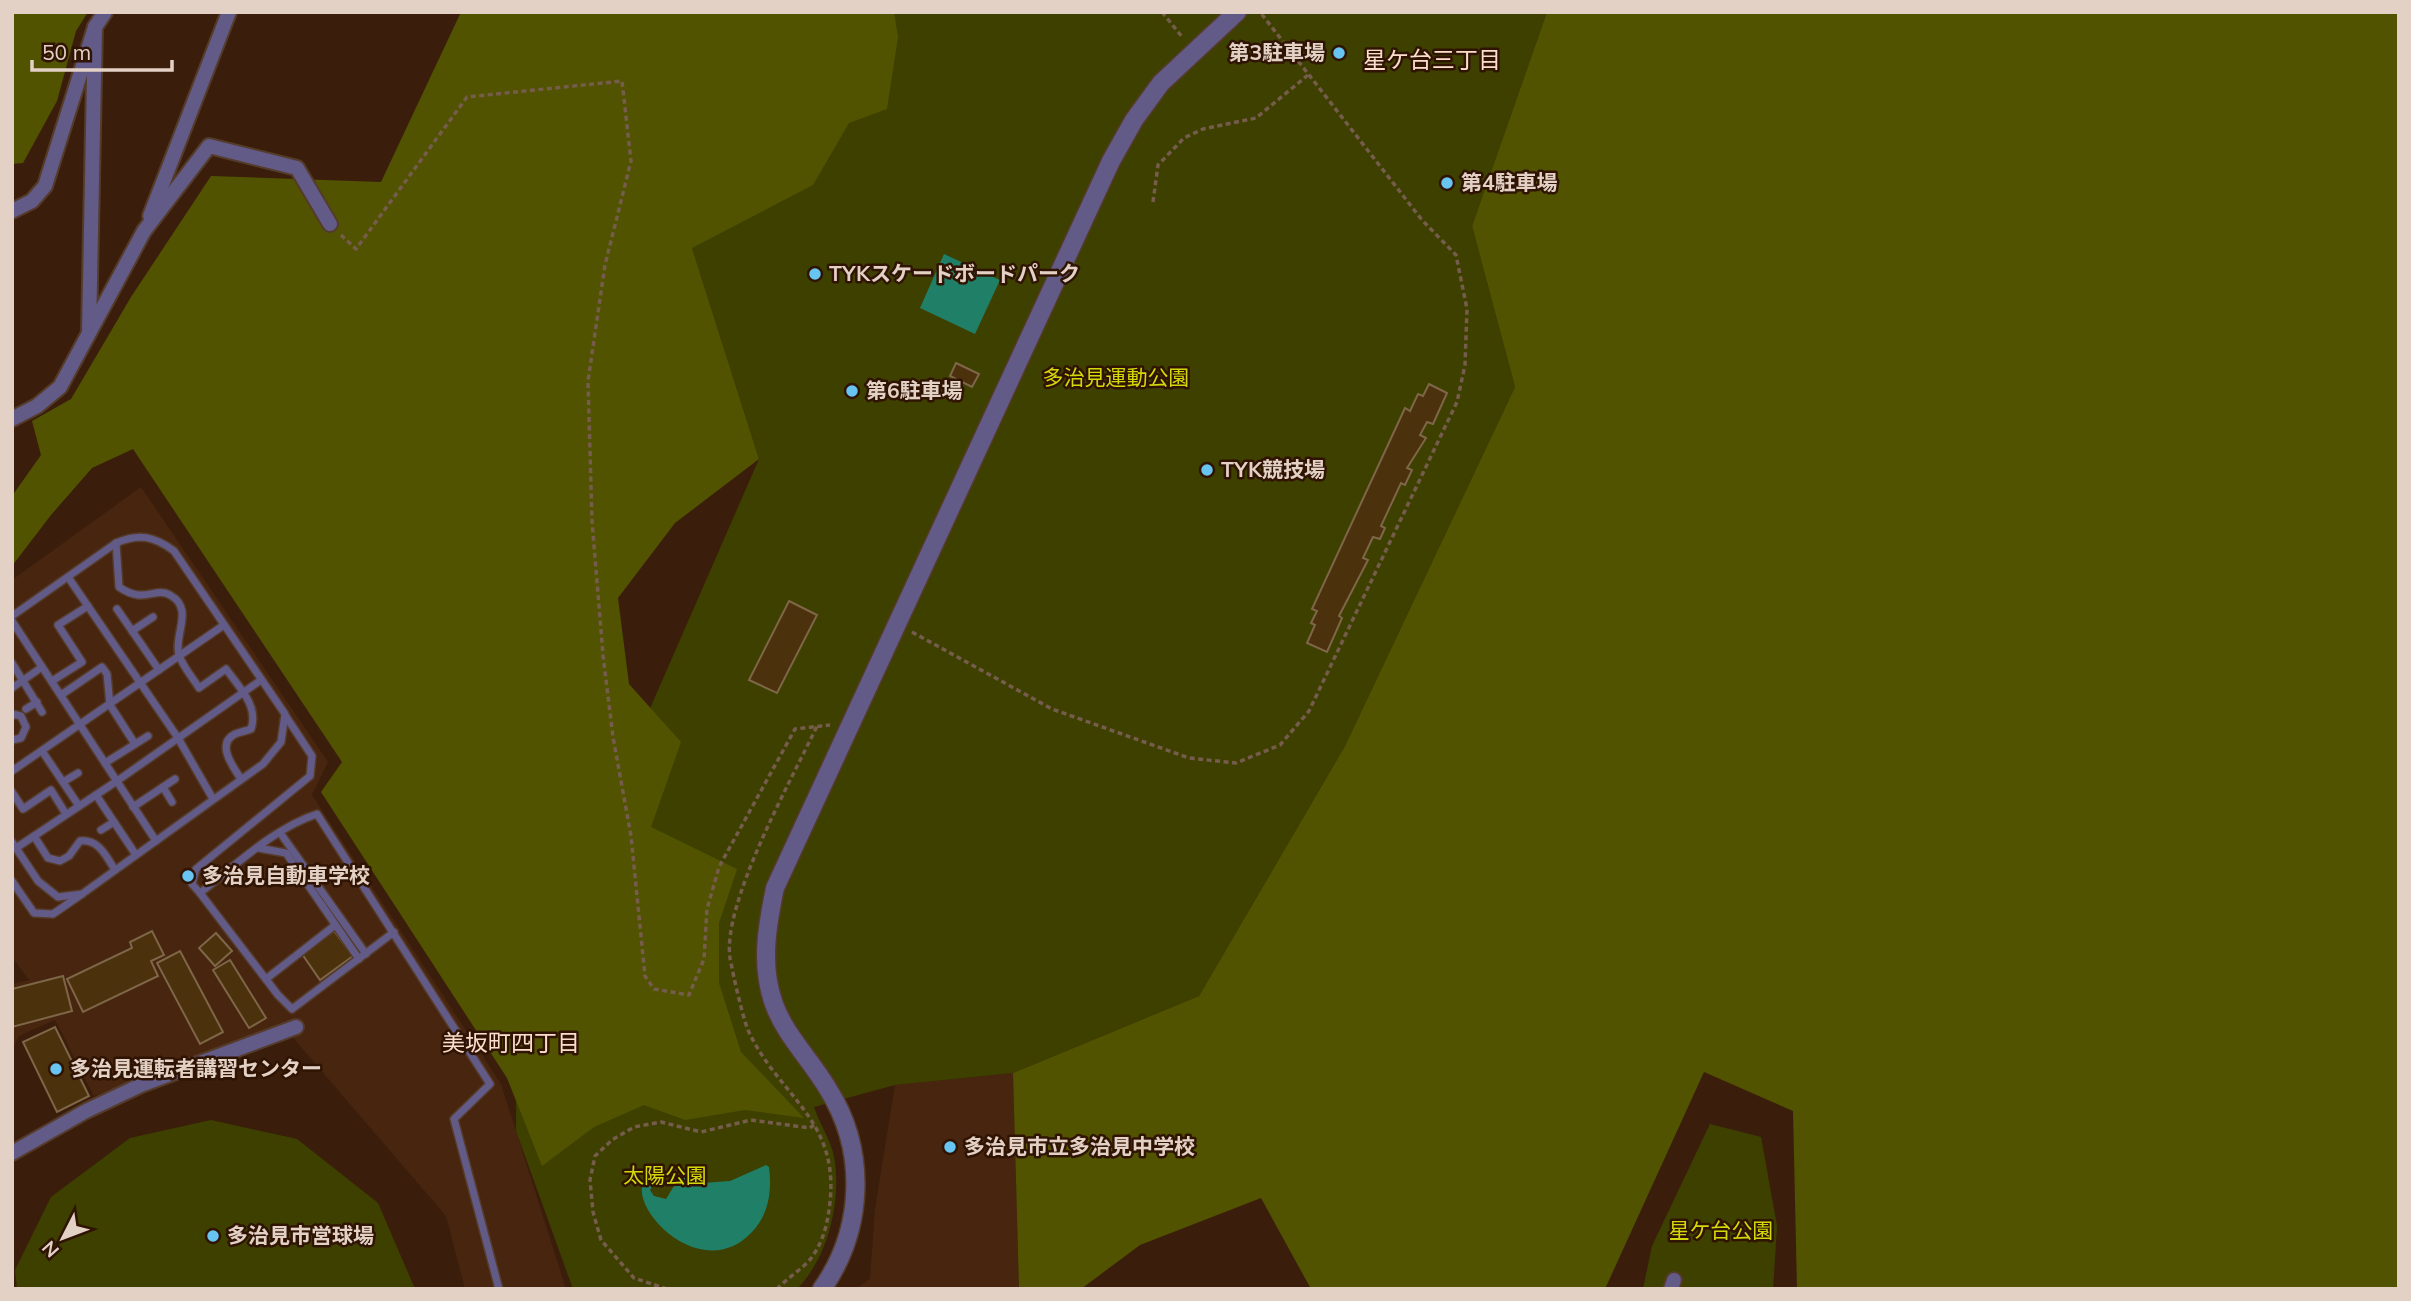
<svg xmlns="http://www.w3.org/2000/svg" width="2411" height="1301" viewBox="0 0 2411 1301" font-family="Mulish,'Noto Sans JP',sans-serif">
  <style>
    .built { fill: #48250f }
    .green { fill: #3e4000 }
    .forest { fill: #515300 }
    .water { fill: #207f67 }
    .building { fill: #4b310c; stroke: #7e6648; stroke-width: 2 }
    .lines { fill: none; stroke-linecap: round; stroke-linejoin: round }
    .service-casing { stroke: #553b29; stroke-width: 10 }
    .minor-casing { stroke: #553b29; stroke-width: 18 }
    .tertiary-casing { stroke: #553b29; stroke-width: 21 }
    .path { stroke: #755c4c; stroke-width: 3.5; stroke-dasharray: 5 3.5; stroke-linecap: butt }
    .service { stroke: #625a87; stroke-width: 7 }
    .minor { stroke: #625a87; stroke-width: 14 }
    .tertiary { stroke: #625a87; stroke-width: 18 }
    .poi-dot { fill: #68c4f0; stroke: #2f1403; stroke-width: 2.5 }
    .labels { text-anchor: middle; stroke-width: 5; stroke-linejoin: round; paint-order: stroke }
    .poi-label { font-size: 21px; font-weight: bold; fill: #e4d1c6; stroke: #2f1403; text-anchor: start }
    .park-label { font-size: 21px; fill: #d3d809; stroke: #2f1403 }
    .neighbourhood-label { font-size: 23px; fill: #fcddcb; stroke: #2f1403 }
  </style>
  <rect width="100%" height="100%" fill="#3a1e0b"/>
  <g class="built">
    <polygon points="141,487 328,762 312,795 501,1084 566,1289 465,1289 446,1216 283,1026 94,1096 55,1020 19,1036 12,1050 12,984 29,980 12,957 12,580"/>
    <polygon points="1013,1073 1019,1289 855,1289 870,1279 875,1209 895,1085"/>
  </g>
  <g class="green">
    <path d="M757,12h790l-75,214 43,161 -170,359 -146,250 -186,77 -118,12 -81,22c5,16 17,33 20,50 8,43 -6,101 -37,132h-224l-57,-158 1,-168 76,-124 166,-380 -67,-211z"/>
    <polygon points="211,1120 297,1139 378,1203 415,1289 17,1289 15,1270 51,1197 130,1138"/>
    <polygon points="1710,1124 1761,1137 1777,1226 1773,1289 1643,1289 1652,1246"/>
  </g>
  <g class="forest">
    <polygon points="12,12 88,12 76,31 57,101 23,163 12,164"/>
    <polygon points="461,12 894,12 898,37 887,109 849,123 813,185 692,248 759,459 675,523 618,598 629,684 681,742 651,827 737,869 719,923 719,983 741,1052 804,1118 745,1110 685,1120 644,1105 594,1127 542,1166 507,1078 321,792 342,762 133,449 92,468 51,515 12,566 12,496 41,455 32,421 71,399 131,297 211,176 381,182"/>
    <polygon points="1547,12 2399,12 2399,1289 1797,1289 1793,1111 1704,1072 1605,1289 1311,1289 1261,1198 1140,1245 1081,1289 1019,1289 1013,1073 1199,996 1345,746 1515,387 1472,226"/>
  </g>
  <g class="water">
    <polygon points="944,254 1000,280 975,334 920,308"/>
    <path d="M766,1165l3,2c3,24 0,47 -17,65 -61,65 -157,-63 -84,-60l-13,9 -5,9 4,6 12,3 16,-26 7,2 1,9 40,-3z"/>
  </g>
  <g class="building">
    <polygon points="956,363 979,374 972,387 950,376"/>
    <polygon points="1429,384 1447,393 1433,424 1427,422 1420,435 1426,438 1407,468 1412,470 1405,485 1401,483 1381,526 1385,528 1380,539 1373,537 1363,558 1368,560 1339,616 1342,618 1327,652 1307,643 1315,625 1311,623 1317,611 1312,609 1405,408 1410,411 1418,394 1423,396"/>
    <polygon points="789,601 817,615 777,693 749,680"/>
    <polygon points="152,931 164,955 151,961 158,976 83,1012 67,979 132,948 130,942"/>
    <polygon points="334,931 353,956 320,980 302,954"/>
    <polygon points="216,933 232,951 215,966 199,948"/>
    <polygon points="180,951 223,1032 200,1044 157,963"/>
    <polygon points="230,960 266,1018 249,1028 213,970"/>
    <polygon points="63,976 72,1011 12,1027 12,989"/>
    <polygon points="55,1027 89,1096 57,1112 23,1042"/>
  </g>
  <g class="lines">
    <defs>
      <g id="service">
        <path d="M116,543l3,44c26,18 36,-1 51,8 25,14 3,40 9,60 4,12 14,23 20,33l27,-19c13,18 33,37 25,60 -5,2 -11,3 -16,5 -20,10 -1,34 6,45"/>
        <polyline points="68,577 178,738 213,799"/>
        <polyline points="117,609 159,670"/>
        <path d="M12,616l104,-73c23,-10 38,-7 58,8l111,163 -4,28 -18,22 -181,130 -24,3 -20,-16 -26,-39"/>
        <polyline points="12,621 156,841"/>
        <polyline points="132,631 153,617"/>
        <polyline points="12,663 42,712"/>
        <polyline points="52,681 82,662 58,625 88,606"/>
        <polyline points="12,688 42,667"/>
        <polyline points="61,695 102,667 107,674 110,705 135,744"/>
        <polyline points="26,709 37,702"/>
        <polyline points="12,714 21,716 26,727 21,738 12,740"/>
        <polyline points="42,751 79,806"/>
        <polyline points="105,763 148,736"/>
        <polyline points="12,771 224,625"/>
        <polyline points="63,782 78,773"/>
        <polyline points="163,787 172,802"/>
        <polyline points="12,792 23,809 51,790 66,814"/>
        <polyline points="96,795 136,855"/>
        <polyline points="133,807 175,779"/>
        <polyline points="101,830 114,822"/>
        <polyline points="281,834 366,954"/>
        <path d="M34,836l14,22 12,3 9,-5 11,-15c19,-2 26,15 35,29"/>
        <polyline points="16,848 117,781 261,680"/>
        <polyline points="258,848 286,853 359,959"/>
        <polyline points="12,881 34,913 53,914 82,894"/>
        <polyline points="200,893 192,884 196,869 310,776 312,756 285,715"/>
        <path d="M394,932l-102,77 -14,-14 -78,-102c36,-28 74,-65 117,-79l173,270 -36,35 45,170"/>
        <polyline points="266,979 334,926"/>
      </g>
      <g id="minor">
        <polyline points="12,211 32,201 45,186 95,27 105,12"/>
        <polyline points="150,216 229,12"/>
        <polyline points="89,332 95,27"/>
        <polyline points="12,419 37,406 60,387 144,231 209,146 297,168 330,224"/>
        <polyline points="12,1153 86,1111 141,1085 296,1027"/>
        <polyline points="1671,1289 1674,1280"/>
      </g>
      <path id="tertiary" d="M822,1289c42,-60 45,-138 6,-200 -17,-29 -43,-54 -54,-85 -14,-38 -7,-78 1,-116l336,-727 23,-41 27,-37 76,-71"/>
    </defs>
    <use href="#service" class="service-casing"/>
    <use href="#minor" class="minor-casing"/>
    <use href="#tertiary" class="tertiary-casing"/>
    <g class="path">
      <polyline points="1162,12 1183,38"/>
      <polyline points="1153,202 1158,165 1184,138 1203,129 1256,118 1308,75"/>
      <polyline points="341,235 356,249 467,97 622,81 631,161 605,265 588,381 592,521 603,655 613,737 631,836 645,976 654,989 689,995 704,959 707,909 719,867 795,729 830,725"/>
      <polyline points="912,632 1052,709 1189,758 1236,763 1280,745 1309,711 1457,402 1465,365 1467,309 1456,255 1422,220 1260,12"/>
      <polyline points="667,1289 634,1278 601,1240 593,1212 590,1180 595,1156 612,1140 634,1127 661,1122 701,1132 751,1120 810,1128 815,1124"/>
      <path d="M777,1289c10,-11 27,-21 35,-32 12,-17 16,-36 18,-55 9,-84 -52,-106 -82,-172 -6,-15 -15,-56 -18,-72 -8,-55 62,-179 87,-232"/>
    </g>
    <use href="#service" class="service"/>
    <use href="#minor" class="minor"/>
    <use href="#tertiary" class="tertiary"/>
  </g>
  <g class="poi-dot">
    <circle cx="1339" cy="53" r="7"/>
    <circle cx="1447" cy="183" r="7"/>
    <circle cx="815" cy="274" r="7"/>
    <circle cx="852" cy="391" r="7"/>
    <circle cx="1207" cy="470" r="7"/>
    <circle cx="188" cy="876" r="7"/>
    <circle cx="56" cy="1069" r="7"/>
    <circle cx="950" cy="1147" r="7"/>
    <circle cx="213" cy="1236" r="7"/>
  </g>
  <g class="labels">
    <g class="poi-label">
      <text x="1325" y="60" text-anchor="end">第3駐車場</text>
      <text x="1461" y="190">第4駐車場</text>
      <text x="829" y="281">TYKスケードボードパーク</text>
      <text x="866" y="398">第6駐車場</text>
      <text x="1221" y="477">TYK競技場</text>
      <text x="202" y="883">多治見自動車学校</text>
      <text x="70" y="1076">多治見運転者講習センター</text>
      <text x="964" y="1154">多治見市立多治見中学校</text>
      <text x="227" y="1243">多治見市営球場</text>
    </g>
    <g class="park-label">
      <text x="1116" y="385">多治見運動公園</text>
      <text x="665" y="1183">太陽公園</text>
      <text x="1721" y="1238">星ケ台公園</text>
    </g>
    <g class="neighbourhood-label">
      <text x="1432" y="68">星ケ台三丁目</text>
      <text x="511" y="1051">美坂町四丁目</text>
    </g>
  </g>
  <rect width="2411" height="1301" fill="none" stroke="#e4d1c6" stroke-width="28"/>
  <g transform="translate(63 1238) rotate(228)" stroke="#2f1403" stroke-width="5" paint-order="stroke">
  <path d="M0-5L12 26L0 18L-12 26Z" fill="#e4d1c6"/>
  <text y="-10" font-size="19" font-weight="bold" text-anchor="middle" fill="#e4d1c6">N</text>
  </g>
  <path d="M32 60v10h140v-10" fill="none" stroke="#e4d1c6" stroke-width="3.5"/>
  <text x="42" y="60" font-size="21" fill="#e4d1c6" stroke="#2f1403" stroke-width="5" paint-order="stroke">50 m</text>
</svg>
